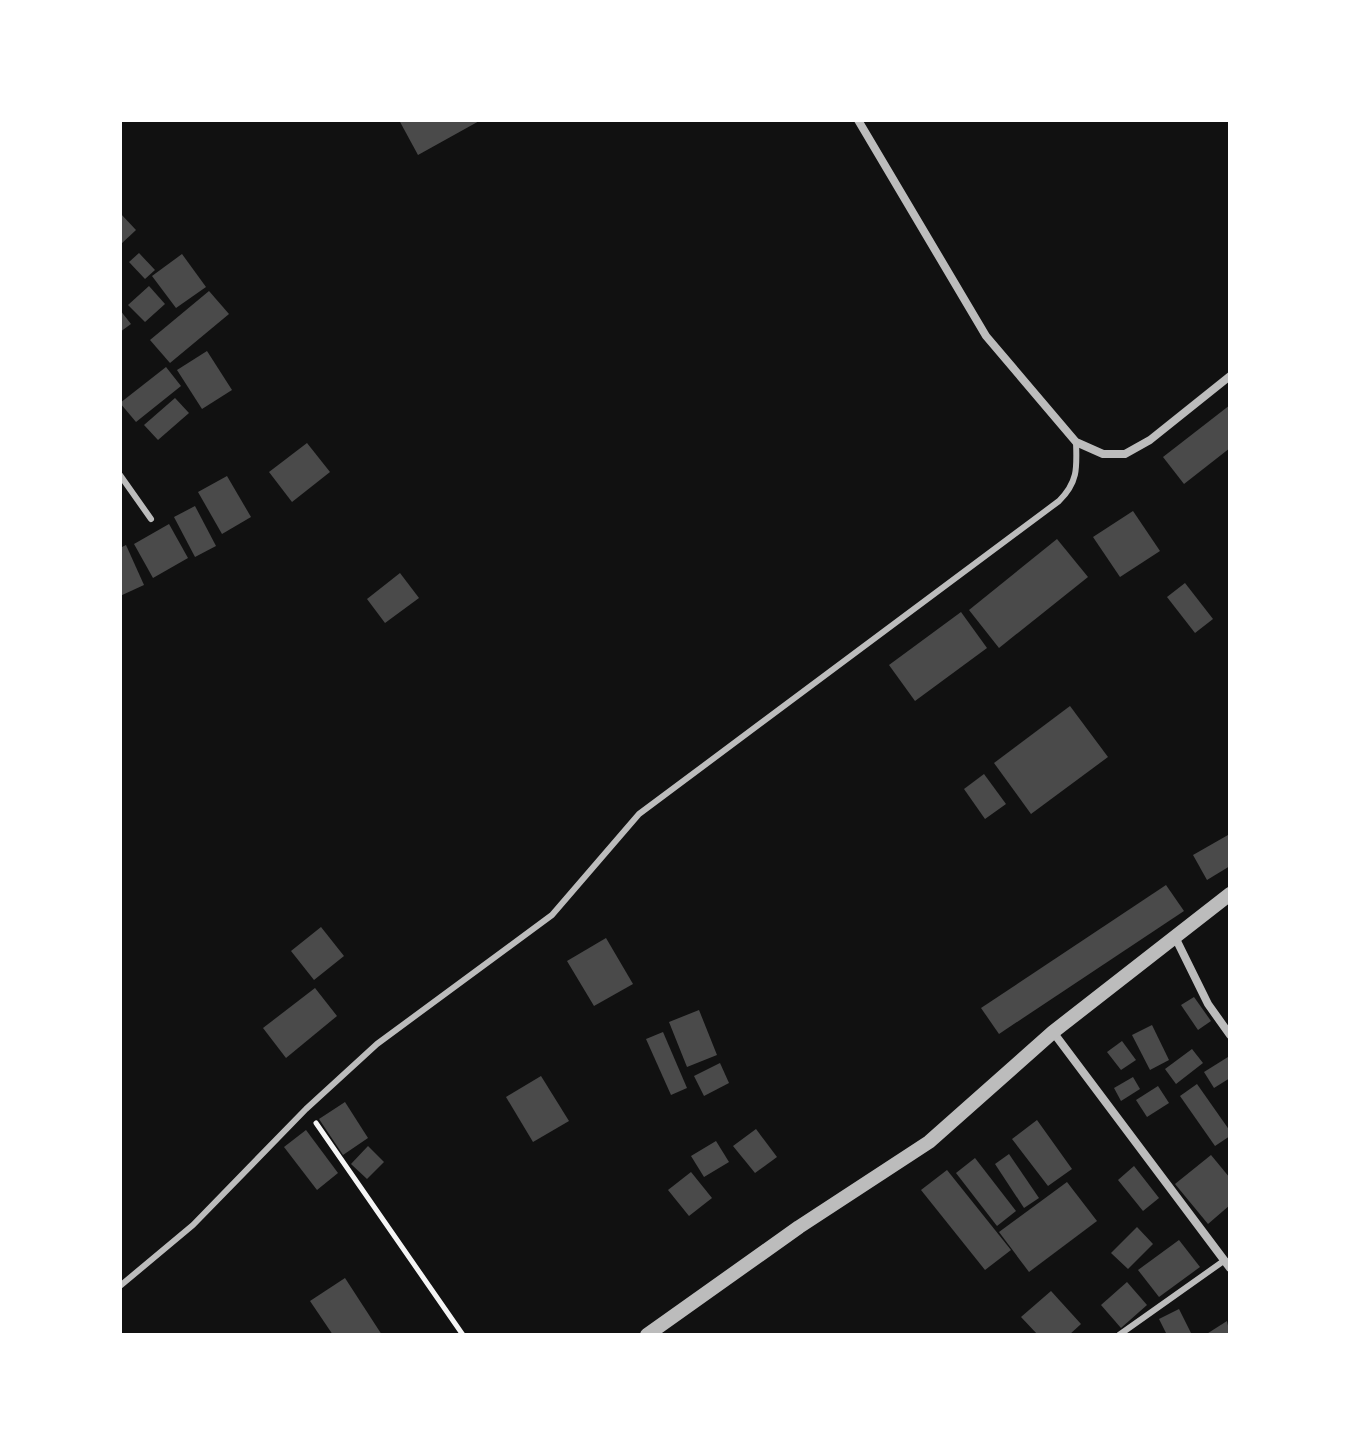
<svg xmlns="http://www.w3.org/2000/svg" width="1350" height="1455" viewBox="0 0 1350 1455" font-family="'Public Sans',sans-serif">
  <style>
    .building { fill: #4a4a4a }
    .lines { fill: none; stroke-linecap: round; stroke-linejoin: round }
    .path { stroke: #f5f5f5; stroke-width: 5 }
    .service { stroke: #bcbcbc; stroke-width: 6 }
    .minor { stroke: #bcbcbc; stroke-width: 8 }
    .tertiary { stroke: #bcbcbc; stroke-width: 14 }
  </style>
  <rect width="100%" height="100%" fill="#111"/>
  <g class="building">
    <polygon points="399,120 481,120 418,155"/>
    <polygon points="120,213 136,230 120,245"/>
    <polygon points="139,253 155,270 145,279 129,262"/>
    <polygon points="182,254 206,287 176,308 152,276"/>
    <polygon points="149,286 165,304 145,322 128,305"/>
    <polygon points="209,291 229,314 170,363 150,340"/>
    <polygon points="120,310 131,324 120,332"/>
    <polygon points="207,351 232,390 202,409 177,370"/>
    <polygon points="166,367 181,386 136,422 120,403"/>
    <polygon points="175,398 189,413 158,440 144,425"/>
    <polygon points="1230,405 1230,448 1184,484 1163,457"/>
    <polygon points="307,443 330,472 292,502 269,472"/>
    <polygon points="227,476 251,517 222,534 198,492"/>
    <polygon points="195,506 216,546 195,557 174,517"/>
    <polygon points="1133,511 1160,551 1120,577 1093,537"/>
    <polygon points="169,524 188,558 153,578 134,544"/>
    <polygon points="1057,539 1088,577 999,648 969,610"/>
    <polygon points="126,545 144,585 120,596 120,548"/>
    <polygon points="400,573 419,598 385,623 367,599"/>
    <polygon points="1185,583 1213,619 1195,633 1167,597"/>
    <polygon points="961,612 987,648 915,701 889,665"/>
    <polygon points="1070,706 1108,757 1031,814 994,763"/>
    <polygon points="984,774 1006,804 985,819 964,789"/>
    <polygon points="1228,835 1230,866 1207,880 1193,855"/>
    <polygon points="1166,885 1184,911 999,1034 981,1008"/>
    <polygon points="321,927 344,956 314,980 291,951"/>
    <polygon points="606,938 633,984 594,1006 567,961"/>
    <polygon points="315,988 337,1016 286,1058 263,1028"/>
    <polygon points="1194,997 1211,1021 1198,1030 1181,1005"/>
    <polygon points="699,1010 717,1055 687,1067 669,1022"/>
    <polygon points="1152,1025 1169,1060 1150,1070 1132,1035"/>
    <polygon points="663,1032 687,1088 671,1095 646,1039"/>
    <polygon points="1122,1041 1136,1060 1121,1070 1107,1052"/>
    <polygon points="1192,1049 1203,1063 1176,1084 1165,1069"/>
    <polygon points="1228,1057 1230,1078 1214,1088 1204,1072"/>
    <polygon points="720,1063 729,1083 704,1096 694,1076"/>
    <polygon points="541,1076 569,1121 533,1142 506,1097"/>
    <polygon points="1133,1077 1140,1089 1121,1101 1114,1088"/>
    <polygon points="1197,1084 1230,1131 1230,1136 1215,1146 1180,1096"/>
    <polygon points="1158,1086 1169,1103 1147,1117 1136,1100"/>
    <polygon points="345,1102 368,1138 343,1155 319,1119"/>
    <polygon points="1037,1120 1072,1169 1048,1186 1012,1139"/>
    <polygon points="756,1129 777,1157 755,1173 733,1146"/>
    <polygon points="306,1130 338,1173 317,1190 284,1147"/>
    <polygon points="716,1141 729,1162 704,1177 691,1156"/>
    <polygon points="368,1146 384,1162 367,1179 351,1164"/>
    <polygon points="1009,1154 1039,1198 1024,1208 995,1164"/>
    <polygon points="1211,1155 1230,1178 1230,1205 1208,1224 1175,1184"/>
    <polygon points="975,1158 1016,1211 997,1226 956,1173"/>
    <polygon points="1134,1166 1159,1198 1143,1211 1118,1180"/>
    <polygon points="947,1170 1011,1250 985,1270 921,1190"/>
    <polygon points="691,1172 712,1198 689,1216 668,1190"/>
    <polygon points="1067,1182 1097,1221 1029,1272 999,1232"/>
    <polygon points="1137,1227 1153,1244 1128,1269 1111,1253"/>
    <polygon points="1179,1240 1200,1267 1159,1297 1138,1270"/>
    <polygon points="345,1278 382,1335 333,1335 310,1301"/>
    <polygon points="1127,1282 1147,1305 1121,1328 1101,1305"/>
    <polygon points="1051,1291 1081,1324 1069,1335 1038,1335 1021,1317"/>
    <polygon points="1179,1309 1192,1335 1167,1335 1159,1319"/>
    <polygon points="1227,1321 1230,1335 1205,1335"/>
  </g>
  <g class="lines">
    <polyline class="path" points="316,1123 463,1335"/>
    <g class="service">
      <polyline points="120,475 151,519"/>
      <path d="M120,1286l73,-61 113,-116 71,-65 175,-129 87,-101 420,-313c19,-19 18,-33 17,-59"/>
      <polyline points="1119,1335 1225,1260"/>
    </g>
    <g class="minor">
      <polyline points="858,120 986,336 1076,442 1103,454 1125,454 1150,440 1230,376"/>
      <polyline points="1175,937 1208,1004 1230,1035"/>
      <polyline points="1053,1032 1230,1268"/>
    </g>
    <polyline class="tertiary" points="647,1335 799,1227 929,1142 1053,1032 1230,894"/>
  </g>
  <rect width="1350" height="1455" fill="none" stroke="#ffffff" stroke-width="244"/>
</svg>
